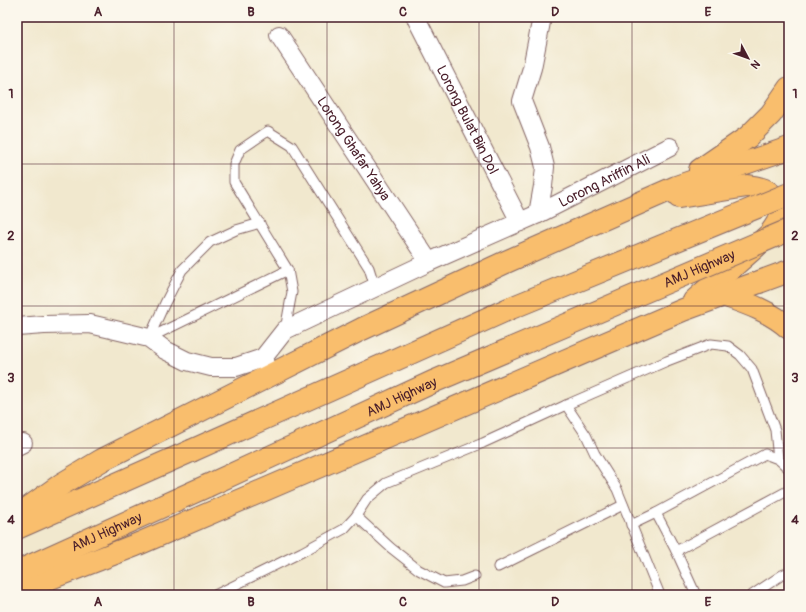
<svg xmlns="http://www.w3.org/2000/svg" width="806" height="612" viewBox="0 0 806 612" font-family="Pangolin,sans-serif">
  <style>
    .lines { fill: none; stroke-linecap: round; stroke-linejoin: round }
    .lane-casing { stroke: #846564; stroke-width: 11 }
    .street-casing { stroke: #846564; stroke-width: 20 }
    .primary-casing { stroke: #846564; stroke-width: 24 }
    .highway-casing { stroke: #846564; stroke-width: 24 }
    .lane { stroke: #fff; stroke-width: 9 }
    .street { stroke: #fff; stroke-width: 18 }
    .primary { stroke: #f9be6d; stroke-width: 22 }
    .highway { stroke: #f9be6d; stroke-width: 22 }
    .highway-bridge-casing { stroke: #846564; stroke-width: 24; stroke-linecap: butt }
    .highway-bridge { stroke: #f9be6d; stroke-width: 22 }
    .grid { fill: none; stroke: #4a1f2b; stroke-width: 1; stroke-opacity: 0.55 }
    .labels { text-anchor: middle; stroke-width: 4; stroke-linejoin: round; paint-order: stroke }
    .street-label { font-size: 14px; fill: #4a1f2b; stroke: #fbf7ec }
    .neatline { fill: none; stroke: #4a1f2b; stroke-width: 1.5 }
    .grid-label { font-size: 13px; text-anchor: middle; font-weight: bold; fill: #4a1f2b }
  </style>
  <rect width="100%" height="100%" fill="#fbf7ec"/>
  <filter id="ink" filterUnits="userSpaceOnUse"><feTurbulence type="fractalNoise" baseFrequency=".025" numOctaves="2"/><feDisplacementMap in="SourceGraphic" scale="8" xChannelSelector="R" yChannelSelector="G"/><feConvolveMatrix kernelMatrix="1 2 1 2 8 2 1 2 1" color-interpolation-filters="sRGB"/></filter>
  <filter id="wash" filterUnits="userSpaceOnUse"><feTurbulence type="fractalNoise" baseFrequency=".012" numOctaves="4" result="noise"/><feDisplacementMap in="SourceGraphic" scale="16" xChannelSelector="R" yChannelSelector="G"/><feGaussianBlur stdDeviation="0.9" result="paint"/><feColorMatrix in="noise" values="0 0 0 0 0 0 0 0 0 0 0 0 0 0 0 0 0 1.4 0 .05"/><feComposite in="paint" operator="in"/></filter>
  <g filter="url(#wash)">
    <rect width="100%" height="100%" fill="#f1e8ce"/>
  </g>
  <g filter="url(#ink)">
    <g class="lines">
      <defs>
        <g id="lane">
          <polyline points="260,223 236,230 210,242 182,270 165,303 149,338 288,270"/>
          <polyline points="285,330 292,292 288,270 234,182 234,164 240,150 268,131 292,146 369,268 375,287"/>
          <polyline points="566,405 667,361 711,344 728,346 740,355 752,369 775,430 778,459"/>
          <polyline points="656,513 676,551 696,595"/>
          <polyline points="356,516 391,548 419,570 444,583 462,581 475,576"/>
          <polyline points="631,525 656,513 765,454 778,459 789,469"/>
          <polyline points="676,551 789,490"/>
          <polyline points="498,567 623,505"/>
          <polyline points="215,595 302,552 344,529 356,516 367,499 386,483 483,443 566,405 586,435 595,454 617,489 660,595"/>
          <polyline points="752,595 782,575 789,572"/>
        </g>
        <g id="street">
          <path id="s1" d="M416,18l104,204"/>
          <path id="s2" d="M279,35l150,227"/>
          <path id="s3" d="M538,214l132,-67"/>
          <polyline points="17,327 44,325 90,324 149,338 165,350 187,361 211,367 236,367 263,358"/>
          <polyline points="271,375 263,358 285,330 429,262 538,214 543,186 545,167 540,147 522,101 532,68 542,17"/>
          <polyline points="17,446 23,443"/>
        </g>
        <g id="primary">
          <polyline points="700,170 748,137 771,114 789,88"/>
          <path d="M679,197l68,-11c12,2 19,2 28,12 12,13 4,23 -5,36l-76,67"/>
          <polyline points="17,516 62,484 102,460 362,329 508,261 676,187 789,148"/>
          <polyline points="17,591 136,545 683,310 789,271"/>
        </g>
        <g id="highway">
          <path d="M723,295c23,8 47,16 66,33"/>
          <polyline points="17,528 191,451"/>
          <path id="s4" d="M17,572l190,-86"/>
        </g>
      </defs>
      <use href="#lane" class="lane-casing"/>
      <use href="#street" class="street-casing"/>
      <use href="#primary" class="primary-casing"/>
      <use href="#highway" class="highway-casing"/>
      <use href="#lane" class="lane"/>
      <use href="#street" class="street"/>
      <use href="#primary" class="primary"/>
      <use href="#highway" class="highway"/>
      <defs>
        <g id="highway-bridge">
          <polyline points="191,451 511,308 789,194"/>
          <path id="s5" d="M207,486l228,-105 354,-151"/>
        </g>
      </defs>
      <use href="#highway-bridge" class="highway-bridge-casing"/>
      <use href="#highway-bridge" class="highway-bridge"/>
    </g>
  </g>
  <path class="grid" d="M174,17v578M327,17v578M479,17v578M632,17v578M17,164h772M17,306h772M17,448h772"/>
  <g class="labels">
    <g class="street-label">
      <text dy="5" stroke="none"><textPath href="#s1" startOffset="114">Lorong Bulat Bin Dol</textPath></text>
      <text dy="5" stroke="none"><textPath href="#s2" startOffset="136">Lorong Ghafar Yahya</textPath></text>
      <text dy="5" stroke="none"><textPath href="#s3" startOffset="74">Lorong Ariffin Ali</textPath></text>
      <text dy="5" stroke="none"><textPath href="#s5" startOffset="538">AMJ Highway</textPath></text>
      <text dy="5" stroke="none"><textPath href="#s5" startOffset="214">AMJ Highway</textPath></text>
      <text dy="5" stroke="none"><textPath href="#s4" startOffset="98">AMJ Highway</textPath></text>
    </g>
  </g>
  <rect width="806" height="612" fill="none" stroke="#fbf7ec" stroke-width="44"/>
  <g transform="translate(748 58) rotate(131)" stroke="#fbf7ec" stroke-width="3" paint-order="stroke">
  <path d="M0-3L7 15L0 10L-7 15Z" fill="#4a1f2b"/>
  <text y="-6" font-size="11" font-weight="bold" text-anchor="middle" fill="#4a1f2b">N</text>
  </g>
  <rect x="22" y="22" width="762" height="568" class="neatline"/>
  <g class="grid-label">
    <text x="98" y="16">A</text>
    <text x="251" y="16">B</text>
    <text x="403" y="16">C</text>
    <text x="555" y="16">D</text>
    <text x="708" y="16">E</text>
    <text x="11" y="98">1</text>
    <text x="795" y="98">1</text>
    <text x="11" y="240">2</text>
    <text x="795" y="240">2</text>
    <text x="11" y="382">3</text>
    <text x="795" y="382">3</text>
    <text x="11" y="524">4</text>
    <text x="795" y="524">4</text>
    <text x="98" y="606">A</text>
    <text x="251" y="606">B</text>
    <text x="403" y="606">C</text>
    <text x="555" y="606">D</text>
    <text x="708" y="606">E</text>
  </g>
</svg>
